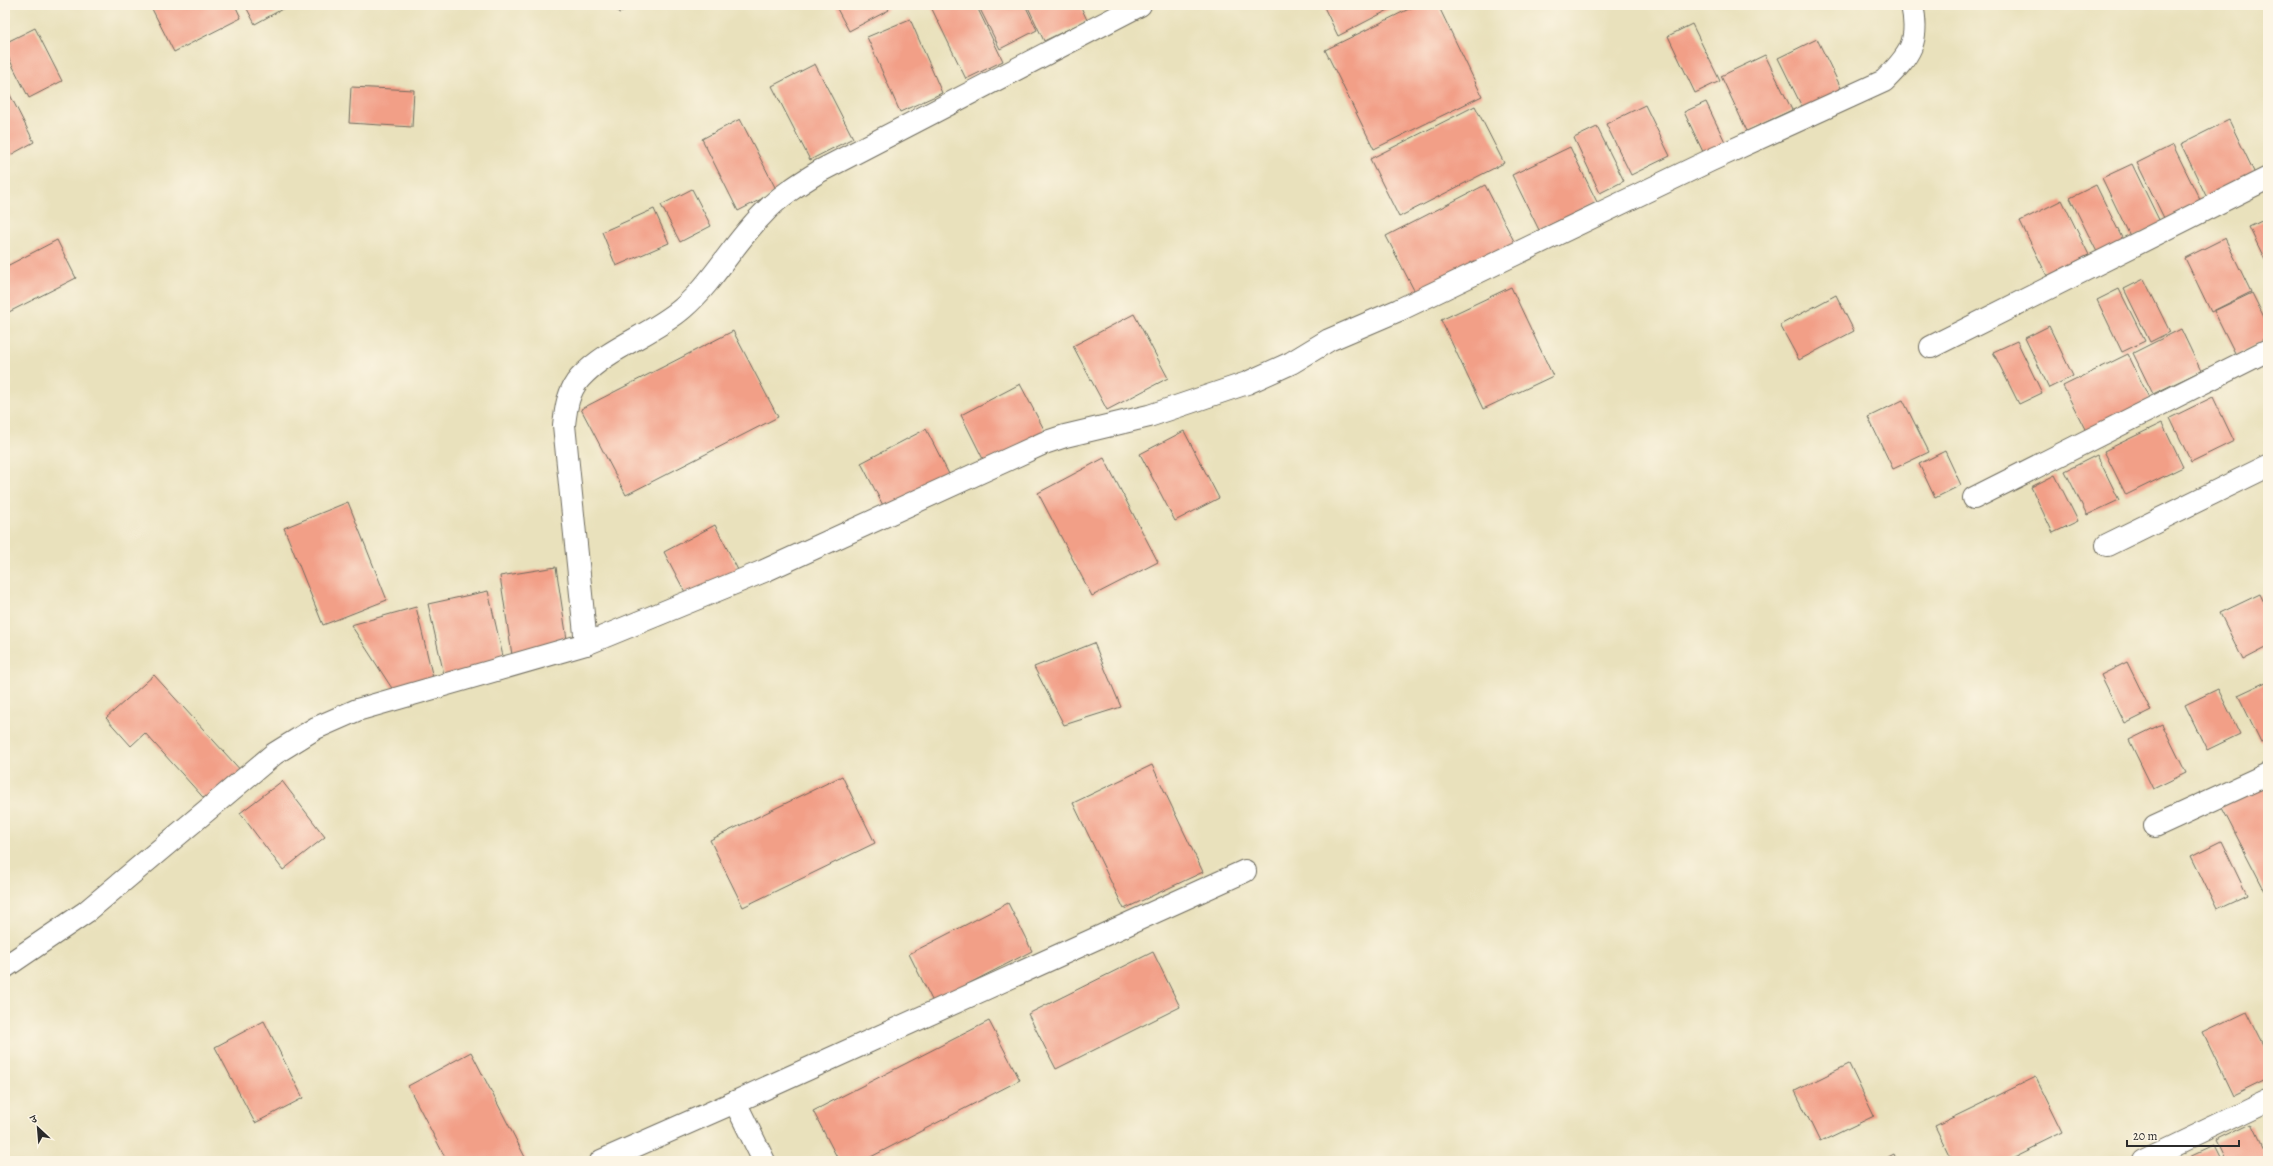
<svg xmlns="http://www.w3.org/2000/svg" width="2273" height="1166" viewBox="0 0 2273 1166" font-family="Alegreya,'Noto Serif Devanagari',serif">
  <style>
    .building { fill: #f29f87 }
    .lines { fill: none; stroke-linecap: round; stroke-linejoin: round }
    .minor-casing { stroke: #6e6b5e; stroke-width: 24 }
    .minor { stroke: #fff; stroke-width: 22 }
  </style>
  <rect width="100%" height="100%" fill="#fcf5e5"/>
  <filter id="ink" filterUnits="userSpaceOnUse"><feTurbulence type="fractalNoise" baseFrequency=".025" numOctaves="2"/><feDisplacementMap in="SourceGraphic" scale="8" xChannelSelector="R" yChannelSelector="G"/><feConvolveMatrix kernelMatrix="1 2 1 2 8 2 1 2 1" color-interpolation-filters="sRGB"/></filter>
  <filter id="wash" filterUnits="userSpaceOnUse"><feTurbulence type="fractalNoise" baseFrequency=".012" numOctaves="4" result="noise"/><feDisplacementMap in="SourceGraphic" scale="16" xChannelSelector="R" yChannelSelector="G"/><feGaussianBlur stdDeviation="0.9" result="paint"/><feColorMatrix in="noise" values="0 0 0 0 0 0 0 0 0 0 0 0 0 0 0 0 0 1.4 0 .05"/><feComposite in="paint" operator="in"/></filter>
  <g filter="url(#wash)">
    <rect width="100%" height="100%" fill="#e9e1bc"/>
    <g id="blocks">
      <g class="building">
        <polygon points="150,5 235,5 241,18 174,52"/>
        <polygon points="245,5 285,5 286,7 255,24"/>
        <polygon points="614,5 635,5 619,13"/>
        <polygon points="835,5 886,5 889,10 849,31"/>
        <polygon points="930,5 976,5 1003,61 966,79"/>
        <polygon points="978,5 1025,5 1037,30 1000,49"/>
        <polygon points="1027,5 1080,5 1087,20 1044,41"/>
        <polygon points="1323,5 1398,5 1338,36"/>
        <polygon points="1417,5 1438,5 1482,96 1374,149 1325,50"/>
        <polygon points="910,19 942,93 900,112 867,37"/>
        <polygon points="1692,24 1720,81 1695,93 1668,36"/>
        <polygon points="35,28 62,81 29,98 5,51 5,43"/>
        <polygon points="1817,39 1845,96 1806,115 1778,58"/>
        <polygon points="1765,55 1792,110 1747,131 1721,76"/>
        <polygon points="815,64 853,138 810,160 772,86"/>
        <polygon points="5,85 34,142 5,158"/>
        <polygon points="351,87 414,90 412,127 349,123"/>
        <polygon points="1706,102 1727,146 1705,156 1684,112"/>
        <polygon points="1645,105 1670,156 1631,175 1606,124"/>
        <polygon points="1475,106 1504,163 1399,217 1370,159"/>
        <polygon points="740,119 777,191 738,211 702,139"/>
        <polygon points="2229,120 2256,176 2208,200 2181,144"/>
        <polygon points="1597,127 1624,181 1600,193 1574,138"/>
        <polygon points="2173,145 2201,202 2165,220 2137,163"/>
        <polygon points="1570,147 1597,202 1539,230 1512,175"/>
        <polygon points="2132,164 2161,224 2131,238 2102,178"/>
        <polygon points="1485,185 1516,245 1417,296 1386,236"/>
        <polygon points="2096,185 2125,244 2099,256 2070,198"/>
        <polygon points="692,189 711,226 680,242 661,205"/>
        <polygon points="2062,200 2089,255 2047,276 2020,221"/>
        <polygon points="654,209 669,243 616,266 602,232"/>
        <polygon points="2268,218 2268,266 2249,227"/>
        <polygon points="2225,238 2251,292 2211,312 2185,258"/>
        <polygon points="57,240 76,278 5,314 5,267"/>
        <polygon points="2144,279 2170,332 2150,342 2124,289"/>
        <polygon points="1511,287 1553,376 1483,409 1441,320"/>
        <polygon points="2119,289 2145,341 2122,352 2097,300"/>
        <polygon points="2252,293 2268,325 2268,339 2236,355 2214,311"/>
        <polygon points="1836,295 1854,331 1799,360 1780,325"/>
        <polygon points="1134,314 1168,378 1107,410 1073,346"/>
        <polygon points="2049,326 2073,376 2049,388 2025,338"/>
        <polygon points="2181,329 2201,371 2153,394 2133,353"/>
        <polygon points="733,331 778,417 626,495 581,409"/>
        <polygon points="2017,341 2042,393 2019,404 1993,352"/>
        <polygon points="2128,354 2152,404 2088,435 2063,386"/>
        <polygon points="1020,384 1047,435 987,467 961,415"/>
        <polygon points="2213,397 2234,441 2191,462 2170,418"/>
        <polygon points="1903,400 1929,452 1893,469 1868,417"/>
        <polygon points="2162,423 2183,467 2126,495 2104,451"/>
        <polygon points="926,429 952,480 887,513 861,463"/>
        <polygon points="1184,431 1219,498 1175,521 1140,454"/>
        <polygon points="1945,451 1961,485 1935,498 1919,464"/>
        <polygon points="2097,455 2119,500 2087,515 2065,471"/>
        <polygon points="1104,458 1158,562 1092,596 1038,493"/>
        <polygon points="2055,475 2078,521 2053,533 2031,487"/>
        <polygon points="348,502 387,600 323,625 284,528"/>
        <polygon points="715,525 738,570 687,596 664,552"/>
        <polygon points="556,567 568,646 512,655 500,576"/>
        <polygon points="488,591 505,665 445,679 428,604"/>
        <polygon points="2260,594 2268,611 2268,647 2243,660 2220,613"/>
        <polygon points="416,607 433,678 395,693 351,625"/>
        <polygon points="1094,643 1121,707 1064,725 1034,667"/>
        <polygon points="2127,662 2151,711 2125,724 2101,675"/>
        <polygon points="154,675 244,774 210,805 145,733 131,746 106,718"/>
        <polygon points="2268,681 2268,739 2261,742 2238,695"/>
        <polygon points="2218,689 2240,734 2207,750 2185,705"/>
        <polygon points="2162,724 2186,773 2153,789 2129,740"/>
        <polygon points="1152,765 1203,872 1124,909 1073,803"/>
        <polygon points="842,776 875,843 743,907 710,840"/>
        <polygon points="282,781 325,837 283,870 240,813"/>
        <polygon points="2268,785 2268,897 2220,804"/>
        <polygon points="2221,841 2247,895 2217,909 2191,856"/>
        <polygon points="1008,903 1032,951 933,1002 909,954"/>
        <polygon points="1153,952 1180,1007 1056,1069 1028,1014"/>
        <polygon points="2247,1011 2268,1053 2268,1078 2233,1095 2203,1032"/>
        <polygon points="264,1021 303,1098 255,1123 215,1047"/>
        <polygon points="989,1021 1020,1080 863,1161 839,1161 813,1111"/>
        <polygon points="471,1052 527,1161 447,1161 408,1086"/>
        <polygon points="1849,1064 1874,1116 1820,1142 1795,1091"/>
        <polygon points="2036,1077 2063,1132 2004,1161 1952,1161 1935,1126"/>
        <polygon points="2251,1125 2268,1161 2225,1161 2216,1142"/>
        <polygon points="2213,1147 2220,1161 2183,1161"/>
        <polygon points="1894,1154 1897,1161 1880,1161"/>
      </g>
    </g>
  </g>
  <g filter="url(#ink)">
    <use href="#blocks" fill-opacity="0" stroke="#6e6b5e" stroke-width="1"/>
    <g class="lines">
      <defs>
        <g id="minor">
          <polyline points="1931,347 2268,178"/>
          <polyline points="1974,498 2268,350"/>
          <polyline points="2107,545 2268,466"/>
          <path d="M586,644l-22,-219c2,-17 4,-34 16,-47 29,-31 72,-43 103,-70 31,-27 50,-64 79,-93 16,-18 37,-31 58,-44l320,-166"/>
          <polyline points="2155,826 2268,774"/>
          <path d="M5,967l81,-55 188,-158 42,-26 41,-18 229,-66 178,-73 280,-128 21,-7 84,-20 98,-33 44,-20 38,-23 70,-30 310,-149 175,-80c26,-26 36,-39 28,-76"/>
          <polyline points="735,1102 764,1161"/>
          <polyline points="601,1161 735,1102 1245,871"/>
          <polyline points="2143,1161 2268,1101"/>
        </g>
      </defs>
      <use href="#minor" class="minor-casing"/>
      <use href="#minor" class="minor"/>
    </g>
  </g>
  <rect width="2273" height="1166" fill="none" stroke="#fcf5e5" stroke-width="20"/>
  <g transform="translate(38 1128) rotate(334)" stroke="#fcf5e5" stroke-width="3" paint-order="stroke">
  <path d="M0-3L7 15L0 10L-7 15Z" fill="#2b2b2b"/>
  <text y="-6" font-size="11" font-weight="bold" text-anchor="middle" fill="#2b2b2b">उ</text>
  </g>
  <path d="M2127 1140v6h112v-6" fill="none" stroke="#2b2b2b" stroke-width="2"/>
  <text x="2133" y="1140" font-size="12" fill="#2b2b2b" stroke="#fcf5e5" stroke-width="3" paint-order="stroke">20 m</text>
</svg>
